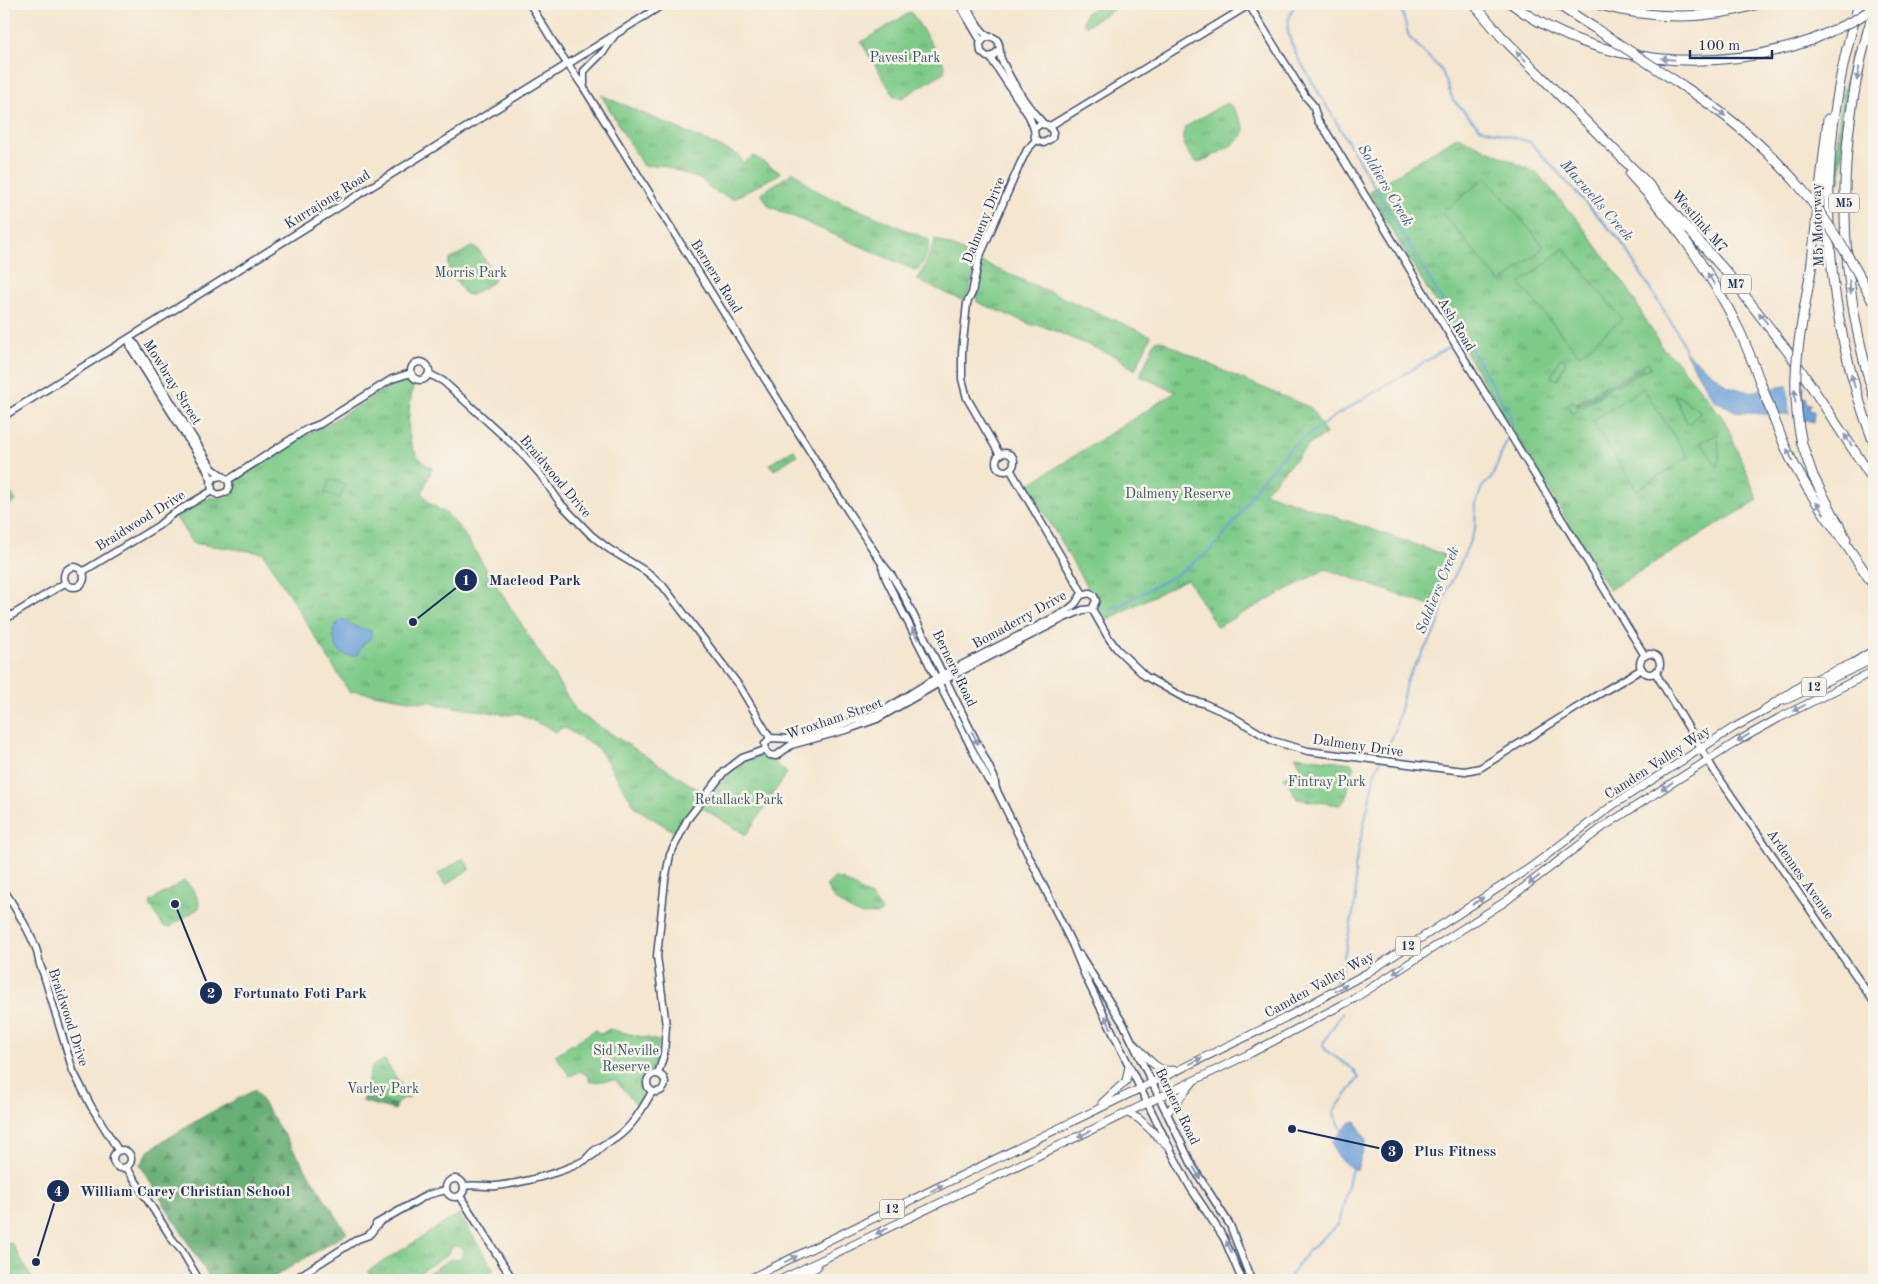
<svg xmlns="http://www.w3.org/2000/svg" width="1878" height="1284" viewBox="0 0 1878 1284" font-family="'Old Standard TT',serif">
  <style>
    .grass { fill: url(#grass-tufts); stroke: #4c7d74 }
    .forest { fill: url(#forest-firs); stroke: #406f6a }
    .garden { fill: #7ecb89; stroke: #4c7d74 }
    .water { fill: #6ea2da; stroke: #44689c }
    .pier { fill: #f4e6cf }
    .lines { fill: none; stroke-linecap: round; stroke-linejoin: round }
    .stream { stroke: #6ea2da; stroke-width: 2 }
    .secondary-casing { stroke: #3c4a6f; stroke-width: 9 }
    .primary-casing { stroke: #3c4a6f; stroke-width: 9 }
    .highway-casing { stroke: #3c4a6f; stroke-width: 11 }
    .secondary { stroke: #fff; stroke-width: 6 }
    .primary { stroke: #fff; stroke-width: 7 }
    .highway { stroke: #fff; stroke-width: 9 }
    .highway-bridge-casing { stroke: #3c4a6f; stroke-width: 11; stroke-linecap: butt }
    .highway-bridge { stroke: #fff; stroke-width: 9 }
    .oneway { fill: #8d97ae }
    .labels { text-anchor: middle; stroke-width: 5; stroke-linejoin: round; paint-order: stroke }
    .shield { fill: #f7f3e8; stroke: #5d6a87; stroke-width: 1 }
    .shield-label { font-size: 12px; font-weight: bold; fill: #1b2f5e }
    .park-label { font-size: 14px; fill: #345669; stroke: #f7f3e8 }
    .street-label { font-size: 14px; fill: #1b2f5e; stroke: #f7f3e8 }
    .water-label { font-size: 15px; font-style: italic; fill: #385789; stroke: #f7f3e8 }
    .leader { fill: none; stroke: #1b2f5e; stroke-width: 2 }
    .callout-dot { fill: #1b2f5e; stroke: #f7f3e8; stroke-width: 2 }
    .mark-label { font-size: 15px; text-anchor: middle; font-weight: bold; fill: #fff }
    .callout-label { font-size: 15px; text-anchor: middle; font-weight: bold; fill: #1b2f5e; stroke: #f7f3e8; stroke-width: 5; stroke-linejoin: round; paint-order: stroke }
  </style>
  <defs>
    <pattern id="grass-tufts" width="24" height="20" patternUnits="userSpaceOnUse" patternTransform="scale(1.25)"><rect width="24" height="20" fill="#7ecb89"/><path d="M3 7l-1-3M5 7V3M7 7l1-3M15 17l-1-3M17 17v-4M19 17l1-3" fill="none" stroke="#66a573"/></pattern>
    <pattern id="forest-firs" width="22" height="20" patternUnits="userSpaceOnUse" patternTransform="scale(1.25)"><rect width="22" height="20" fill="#66af75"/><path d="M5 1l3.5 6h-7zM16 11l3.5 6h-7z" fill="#538f63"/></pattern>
  </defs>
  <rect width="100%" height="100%" fill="#f7f3e8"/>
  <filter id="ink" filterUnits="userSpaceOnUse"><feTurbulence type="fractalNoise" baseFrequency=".02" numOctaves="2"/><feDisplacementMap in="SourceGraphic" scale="10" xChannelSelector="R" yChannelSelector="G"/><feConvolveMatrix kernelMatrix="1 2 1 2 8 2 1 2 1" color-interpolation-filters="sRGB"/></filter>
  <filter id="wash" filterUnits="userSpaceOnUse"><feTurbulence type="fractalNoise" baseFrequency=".0096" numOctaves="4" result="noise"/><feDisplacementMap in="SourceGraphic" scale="20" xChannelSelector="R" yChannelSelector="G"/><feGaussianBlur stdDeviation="1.12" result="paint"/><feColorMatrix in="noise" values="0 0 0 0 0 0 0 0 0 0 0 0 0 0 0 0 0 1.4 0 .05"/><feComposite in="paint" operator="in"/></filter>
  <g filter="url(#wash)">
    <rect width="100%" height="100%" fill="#f4e6cf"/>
    <g class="grass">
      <polygon points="1101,4 1123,4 1088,25 1085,25 1083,22 1086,13"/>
      <polygon points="911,12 945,65 944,72 902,98 894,96 861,42"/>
      <polygon points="1851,53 1857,54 1844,125 1840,182 1834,181 1840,111"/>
      <polygon points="601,95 734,153 739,156 743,163 754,156 781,173 733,199 710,189 704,181 661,165 643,166"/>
      <path d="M1226,103c7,2 9,8 13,14 3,5 7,11 4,18 -4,7 -39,28 -47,27 -9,-9 -19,-25 -9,-36z"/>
      <polygon points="1458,136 1537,173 1576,218 1628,289 1662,348 1673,357 1705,395 1725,421 1758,500 1609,590 1369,192"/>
      <path d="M794,172l22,19 113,49c1,10 -5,23 -12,31l-148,-65 -8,-13z"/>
      <polygon points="935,239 977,257 969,290 964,301 917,280 921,274 934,244"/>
      <polygon points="471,247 478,249 495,276 493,282 472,295 465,294 448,268 449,260"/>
      <polygon points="981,262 1151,336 1135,370 1117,357 1040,325 1032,325 977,302 976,291"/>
      <polygon points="1160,340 1228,373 1311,408 1326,434 1310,444 1264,492 1448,556 1431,606 1326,569 1217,627 1187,579 1106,620 1028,485 1176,392 1140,376 1155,341"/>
      <path d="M402,379h7l5,4c-6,29 -14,69 18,85l-10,25 7,10 18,11 15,17 115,181 125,80 -21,30 -5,11 -40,-25 -37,-59 -36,-22 -7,5 -38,-19 -8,2 -70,-10 -10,-4 -8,1 -67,-11 -5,2 -87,-140 -71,-10 -16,-26 35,-20 8,2 8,-2 5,-6 2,-10 63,-41 29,-15z"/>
      <polygon points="793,449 797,455 774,470 770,464"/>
      <polygon points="4,484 5,484 16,501 4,508"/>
      <path d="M758,756l13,3 16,14 -41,62 -45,-28c16,-21 30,-44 57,-51z"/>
      <polygon points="1295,756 1351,763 1354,768 1345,800 1340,805 1297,799 1284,777 1301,767"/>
      <polygon points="463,858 470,869 445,885 438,874"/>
      <path d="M834,878l8,1 29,18 11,14 -3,3c-7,-1 -14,2 -20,0 -11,-4 -32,-17 -32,-29z"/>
      <path d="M184,881c7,4 17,19 15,27l-29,19h-6l-14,-21 1,-5z"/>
      <path d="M609,1029l50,12 -5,27 -11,10c-2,11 2,18 -5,28l-23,-26 -25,2 -2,-6 -8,-5 -10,5 -15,-21 40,-25 6,4z"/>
      <polygon points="385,1060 410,1099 404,1098 398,1101 395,1110 362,1101 372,1067 375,1064"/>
      <path d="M459,1214l35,56 -17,10h-60l32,-20 12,-2 3,-7 -4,-5c-8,-1 -9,3 -13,9l-40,25h-33l-6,-9z"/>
      <polygon points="4,1242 12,1244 33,1280 4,1280"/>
    </g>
    <g class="forest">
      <polygon points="255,1090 347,1233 269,1280 211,1280 140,1165 149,1150 206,1115"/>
      <polygon points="365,1098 373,1098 396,1105 396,1108 395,1110 365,1102 363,1099"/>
    </g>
    <g class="garden">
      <polygon points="1486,177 1544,247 1501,283 1442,213"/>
      <polygon points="1564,248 1622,319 1579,355 1520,284"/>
      <polygon points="1560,358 1566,361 1558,380 1551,377"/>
      <polygon points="1648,362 1651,367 1616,386 1644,369 1643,367 1577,407 1609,390 1572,414 1567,405 1573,401 1575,404 1609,383 1575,405 1576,406"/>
      <polygon points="1643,388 1688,457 1637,490 1592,421"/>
      <polygon points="1677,395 1701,412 1688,425 1675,396"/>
      <polygon points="1718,434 1719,466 1718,467 1701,442"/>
      <polygon points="330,480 345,485 340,498 325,493"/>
    </g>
    <g class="water">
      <polygon points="1685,352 1728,386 1749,392 1785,386 1804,388 1802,397 1807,398 1806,403 1811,404 1809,410 1814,411 1813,422 1789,414 1764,414 1737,412 1713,399"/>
      <path d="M343,619l15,9 13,3v7l-8,6 -6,11c-22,7 -33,-27 -14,-36z"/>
      <path d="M1351,1122h5l10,18 -9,30c-10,-1 -25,-19 -25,-29z"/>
    </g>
    <polygon class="pier" points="1788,384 1799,385 1802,421 1790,417"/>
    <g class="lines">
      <g class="stream">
        <path d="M1295,4c-12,23 -8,30 2,52l213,359 2,13"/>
        <polyline points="1400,4 1409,37 1442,71 1453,100 1480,128 1530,142 1620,240 1679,335 1686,353"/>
        <polyline points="1109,611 1176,575 1210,551 1237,519 1259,483 1290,448 1332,418 1449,347"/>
        <polyline points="1335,983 1340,976 1356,899 1355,867 1375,772 1395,731 1407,679 1438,626 1446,592 1458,569 1475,529 1476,504 1482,487 1492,477 1507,440"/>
        <polyline points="1342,1013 1323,1043 1325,1050 1353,1069 1359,1078 1333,1112 1343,1132"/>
        <polyline points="1287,1280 1308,1251 1339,1224 1352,1168"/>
      </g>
    </g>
  </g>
  <g filter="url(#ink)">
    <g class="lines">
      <defs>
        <g id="secondary">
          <polyline points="530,4 560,53 584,88 826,477 881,562 892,576 903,594 994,777 996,789"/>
          <polyline points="959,4 981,41"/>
          <polyline points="965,4 979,27 988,37"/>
          <path d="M999,50l-6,6 -6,1 -6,-5 -1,-8c3,-6 10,-10 16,-5 6,5 2,16 6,22 10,21 25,46 41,62"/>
          <polyline points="990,57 1029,116 1034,129 1035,138 1039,141 1044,143 1052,138 1053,132 1048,125 1040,124 1034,129"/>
          <polyline points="584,84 584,71 604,51 614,36"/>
          <polyline points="1050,126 1249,5 1306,97 1313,105 1318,121 1327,133 1645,656"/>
          <path d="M129,339l7,6 76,123c8,8 23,11 15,24l-9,3 -6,-4 -1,-8 2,-5 8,-2"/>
          <polyline points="129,339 131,348 205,466 212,481"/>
          <circle cx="420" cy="371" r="9"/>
          <polyline points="429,374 443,381 521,452 540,474 561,504 591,535 609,549 647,572 663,586 740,687 770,738"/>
          <polyline points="4,416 664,4"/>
          <circle cx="1005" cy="462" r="9"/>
          <polyline points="1000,455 967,398 962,379 962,352 967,303 972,293 979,258 1020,164 1027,150 1036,140"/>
          <polyline points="1010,469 1083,594"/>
          <polyline points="228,480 307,429 320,424 392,379 411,373"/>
          <polyline points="882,566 886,579 974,753 988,780 996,789 1073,946 1086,978 1173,1155 1190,1187 1224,1238 1242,1280"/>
          <circle cx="74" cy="577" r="10"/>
          <polyline points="82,572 158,526 171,515 212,491"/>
          <polygon points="1090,593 1094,596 1096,601 1092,609 1083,610 1064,618 946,679 877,719 849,729 791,745 776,756 770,755 766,752 765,744 770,738 792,739 815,733 881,712 936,678 1065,612 1075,604 1081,595"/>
          <polyline points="1092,609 1108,637 1117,649 1145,676 1186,699 1203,703 1228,714 1273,741 1308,751 1447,769 1465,771 1480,768 1589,700 1642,669"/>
          <polyline points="4,620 65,583"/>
          <circle cx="1650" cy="664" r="10"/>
          <polyline points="1655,672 1715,772 1874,1002"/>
          <path d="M4,890c11,18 23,36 31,56 4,8 3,18 8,26l30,99 18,35 27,44"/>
          <polyline points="1080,955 1124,1025 1193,1167 1230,1225 1251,1280"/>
          <circle cx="656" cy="1083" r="9"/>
          <polyline points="658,1074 664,1054 666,1026 657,956 665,880 670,855 687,820 724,772 742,758 765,750"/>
          <circle cx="122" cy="1159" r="9"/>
          <path d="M587,1158c8,-11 19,-13 29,-20 17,-12 26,-29 36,-46"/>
          <polyline points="126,1167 133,1177 172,1239 182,1251 199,1280"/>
          <circle cx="455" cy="1188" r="9"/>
          <path d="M464,1186c11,-2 21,1 32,0 27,-3 92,-18 107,-41"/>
          <polyline points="460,1196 513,1280"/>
          <polyline points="376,1224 427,1195 446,1190"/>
          <polyline points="293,1280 358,1239 369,1235 378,1224"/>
        </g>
        <g id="primary">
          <polyline points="1786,700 1874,659"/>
          <path d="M1134,1044c11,10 22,29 39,26"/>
          <polyline points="1102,1103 1126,1081 1129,1066"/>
          <polyline points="1128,1113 1139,1119 1169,1147"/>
          <polyline points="1167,1113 1193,1082"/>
          <polyline points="747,1280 1285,1018 1367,973 1531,867 1613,805 1733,728 1770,708"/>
          <polyline points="780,1280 1251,1053 1355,998 1506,901 1603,827 1738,741 1779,718 1874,671"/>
          <polyline points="802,1280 807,1272 817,1267"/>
        </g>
        <g id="highway">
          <polyline points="1474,4 1500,35 1646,182 1728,274 1792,357 1874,481"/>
          <path d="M1512,4c84,63 203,70 300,36"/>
          <polyline points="1557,4 1593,27"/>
          <path d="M1596,4c54,15 108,17 162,0"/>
          <path d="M1859,4c-45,147 -40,296 15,439"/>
          <path d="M1874,10c-39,126 -39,260 0,386"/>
          <path d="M1680,84c42,27 81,59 115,97"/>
          <path d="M1630,174c44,47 82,99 110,158 19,41 31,86 51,127 23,45 56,84 83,127"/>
          <polyline points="1803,316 1811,270 1828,119"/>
          <polyline points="1802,444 1813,476 1846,539"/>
          <polyline points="1765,710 1802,686 1853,664 1874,651"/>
        </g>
      </defs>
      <use href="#secondary" class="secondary-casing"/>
      <use href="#primary" class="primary-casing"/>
      <use href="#highway" class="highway-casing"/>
      <use href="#secondary" class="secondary"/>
      <use href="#primary" class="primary"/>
      <use href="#highway" class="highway"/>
      <defs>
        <g id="highway-bridge">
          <polyline points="1593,27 1680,84"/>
          <polyline points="1812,40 1853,21 1874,8"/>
          <path d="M1795,181c32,37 56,77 78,121"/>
          <path d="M1802,444c-10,-46 -7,-83 1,-128"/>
        </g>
      </defs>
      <use href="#highway-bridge" class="highway-bridge-casing"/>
      <use href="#highway-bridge" class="highway-bridge"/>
    </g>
    <defs><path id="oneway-solid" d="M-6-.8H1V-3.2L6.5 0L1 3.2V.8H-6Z" transform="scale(1.25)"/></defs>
    <g class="oneway">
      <use href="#oneway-solid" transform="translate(1521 56) rotate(-135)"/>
      <use href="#oneway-solid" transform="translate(1668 59) rotate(-175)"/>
      <use href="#oneway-solid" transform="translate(1858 74) rotate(101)"/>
      <use href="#oneway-solid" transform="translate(1720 112) rotate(37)"/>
      <use href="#oneway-solid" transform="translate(1711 279) rotate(-122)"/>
      <use href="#oneway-solid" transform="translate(1850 287) rotate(83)"/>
      <use href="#oneway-solid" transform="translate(1763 318) rotate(-128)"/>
      <use href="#oneway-solid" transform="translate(1853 381) rotate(-105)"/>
      <use href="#oneway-solid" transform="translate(1795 396) rotate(-93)"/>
      <use href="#oneway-solid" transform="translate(1848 440) rotate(-123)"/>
      <use href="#oneway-solid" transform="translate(1790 455) rotate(-116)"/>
      <use href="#oneway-solid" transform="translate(1820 508) rotate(-124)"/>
      <use href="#oneway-solid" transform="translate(915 634) rotate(-116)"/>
      <use href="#oneway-solid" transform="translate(1799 708) rotate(154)"/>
      <use href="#oneway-solid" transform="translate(975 738) rotate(64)"/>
      <use href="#oneway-solid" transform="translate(1743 738) rotate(149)"/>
      <use href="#oneway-solid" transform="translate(1667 786) rotate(147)"/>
      <use href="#oneway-solid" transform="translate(1534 880) rotate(142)"/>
      <use href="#oneway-solid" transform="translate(1478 901) rotate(-33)"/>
      <use href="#oneway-solid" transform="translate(1399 970) rotate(147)"/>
      <use href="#oneway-solid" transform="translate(1341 988) rotate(-30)"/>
      <use href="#oneway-solid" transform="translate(1108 1022) rotate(-116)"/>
      <use href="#oneway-solid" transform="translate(1196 1061) rotate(-26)"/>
      <use href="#oneway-solid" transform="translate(1084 1134) rotate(154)"/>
      <use href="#oneway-solid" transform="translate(1197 1173) rotate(60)"/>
      <use href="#oneway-solid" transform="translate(937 1188) rotate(-26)"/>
      <use href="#oneway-solid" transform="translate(882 1231) rotate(155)"/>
      <use href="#oneway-solid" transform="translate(1229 1247) rotate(-115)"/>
      <use href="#oneway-solid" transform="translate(791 1259) rotate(-26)"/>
    </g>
  </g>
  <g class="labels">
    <g class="shield">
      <rect x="1829" y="193.5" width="30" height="19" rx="4"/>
      <rect x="1721" y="274.5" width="30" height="19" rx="4"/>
      <rect x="1801.5" y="677.5" width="25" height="19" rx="4"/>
      <rect x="1395.5" y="936.5" width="25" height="19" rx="4"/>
      <rect x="879.5" y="1199.5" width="25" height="19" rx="4"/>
    </g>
    <g class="shield-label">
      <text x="1844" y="207">M5</text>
      <text x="1736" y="288">M7</text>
      <text x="1814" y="691">12</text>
      <text x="1408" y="950">12</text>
      <text x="892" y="1213">12</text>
    </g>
    <g class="park-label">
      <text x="905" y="62">Pavesi Park</text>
      <text x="471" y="277">Morris Park</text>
      <text x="1178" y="498">Dalmeny Reserve</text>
      <text x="1327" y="786">Fintray Park</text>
      <text x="739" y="804">Retallack Park</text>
      <text x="626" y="1055">Sid Neville<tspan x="626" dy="16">Reserve</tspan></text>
      <text x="383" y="1093">Varley Park</text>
    </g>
    <g class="street-label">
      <text transform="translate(327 199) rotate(-32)" y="5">Kurrajong Road</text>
      <text transform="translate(983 220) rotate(-68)" y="5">Dalmeny Drive</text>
      <text transform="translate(1700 221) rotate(49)" y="5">Westlink M7</text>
      <text transform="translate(1817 225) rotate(-92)" y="5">M5 Motorway</text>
      <text transform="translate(717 276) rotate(58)" y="5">Bernera Road</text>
      <text transform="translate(1457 324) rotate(59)" y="5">Ash Road</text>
      <text transform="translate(173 382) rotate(58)" y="5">Mowbray Street</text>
      <text transform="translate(556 476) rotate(50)" y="5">Braidwood Drive</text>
      <text transform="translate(140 520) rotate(-32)" y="5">Braidwood Drive</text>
      <text transform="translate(1019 619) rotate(-29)" y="5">Bomaderry Drive</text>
      <text transform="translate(955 668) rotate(64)" y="5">Bernera Road</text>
      <text transform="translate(834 718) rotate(-19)" y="5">Wroxham Street</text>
      <text transform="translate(1358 745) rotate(8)" y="5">Dalmeny Drive</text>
      <text transform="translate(1657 762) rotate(-33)" y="5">Camden Valley Way</text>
      <text transform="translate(1801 874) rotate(55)" y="5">Ardennes Avenue</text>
      <text transform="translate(1319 984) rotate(-29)" y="5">Camden Valley Way</text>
      <text transform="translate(69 1017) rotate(72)" y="5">Braidwood Drive</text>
      <text transform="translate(1178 1106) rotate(64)" y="5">Bernera Road</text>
    </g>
    <g class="water-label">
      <text transform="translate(1386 185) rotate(59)" y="5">Soldiers Creek</text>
      <text transform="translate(1597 200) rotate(49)" y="5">Maxwells Creek</text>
      <text transform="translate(1437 590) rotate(-68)" y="5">Soldiers Creek</text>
    </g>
  </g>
  <path class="leader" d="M413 622L466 580M175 904L211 993M1292 1129L1392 1151M36 1262L58 1191"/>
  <g class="callout-dot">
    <circle cx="413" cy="622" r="5"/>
    <circle cx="175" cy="904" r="5"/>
    <circle cx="1292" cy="1129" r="5"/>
    <circle cx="36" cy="1262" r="5"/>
    <circle cx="466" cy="580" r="12"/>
    <circle cx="211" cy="993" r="12"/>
    <circle cx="1392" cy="1151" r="12"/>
    <circle cx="58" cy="1191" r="12"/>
  </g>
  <g class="mark-label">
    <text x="466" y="585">1</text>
    <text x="211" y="998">2</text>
    <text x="1392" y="1156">3</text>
    <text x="58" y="1196">4</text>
  </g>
  <g class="callout-label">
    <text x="535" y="585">Macleod Park</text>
    <text x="300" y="998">Fortunato Foti Park</text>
    <text x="1455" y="1156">Plus Fitness</text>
    <text x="185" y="1196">William Carey Christian School</text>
  </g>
  <rect width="1878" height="1284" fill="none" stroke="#f7f3e8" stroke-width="20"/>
  <path d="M1690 50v8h82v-8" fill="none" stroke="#1b2f5e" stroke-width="2.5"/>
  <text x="1698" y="50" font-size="15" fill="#1b2f5e" stroke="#f7f3e8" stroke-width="4" paint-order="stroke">100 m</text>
</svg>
